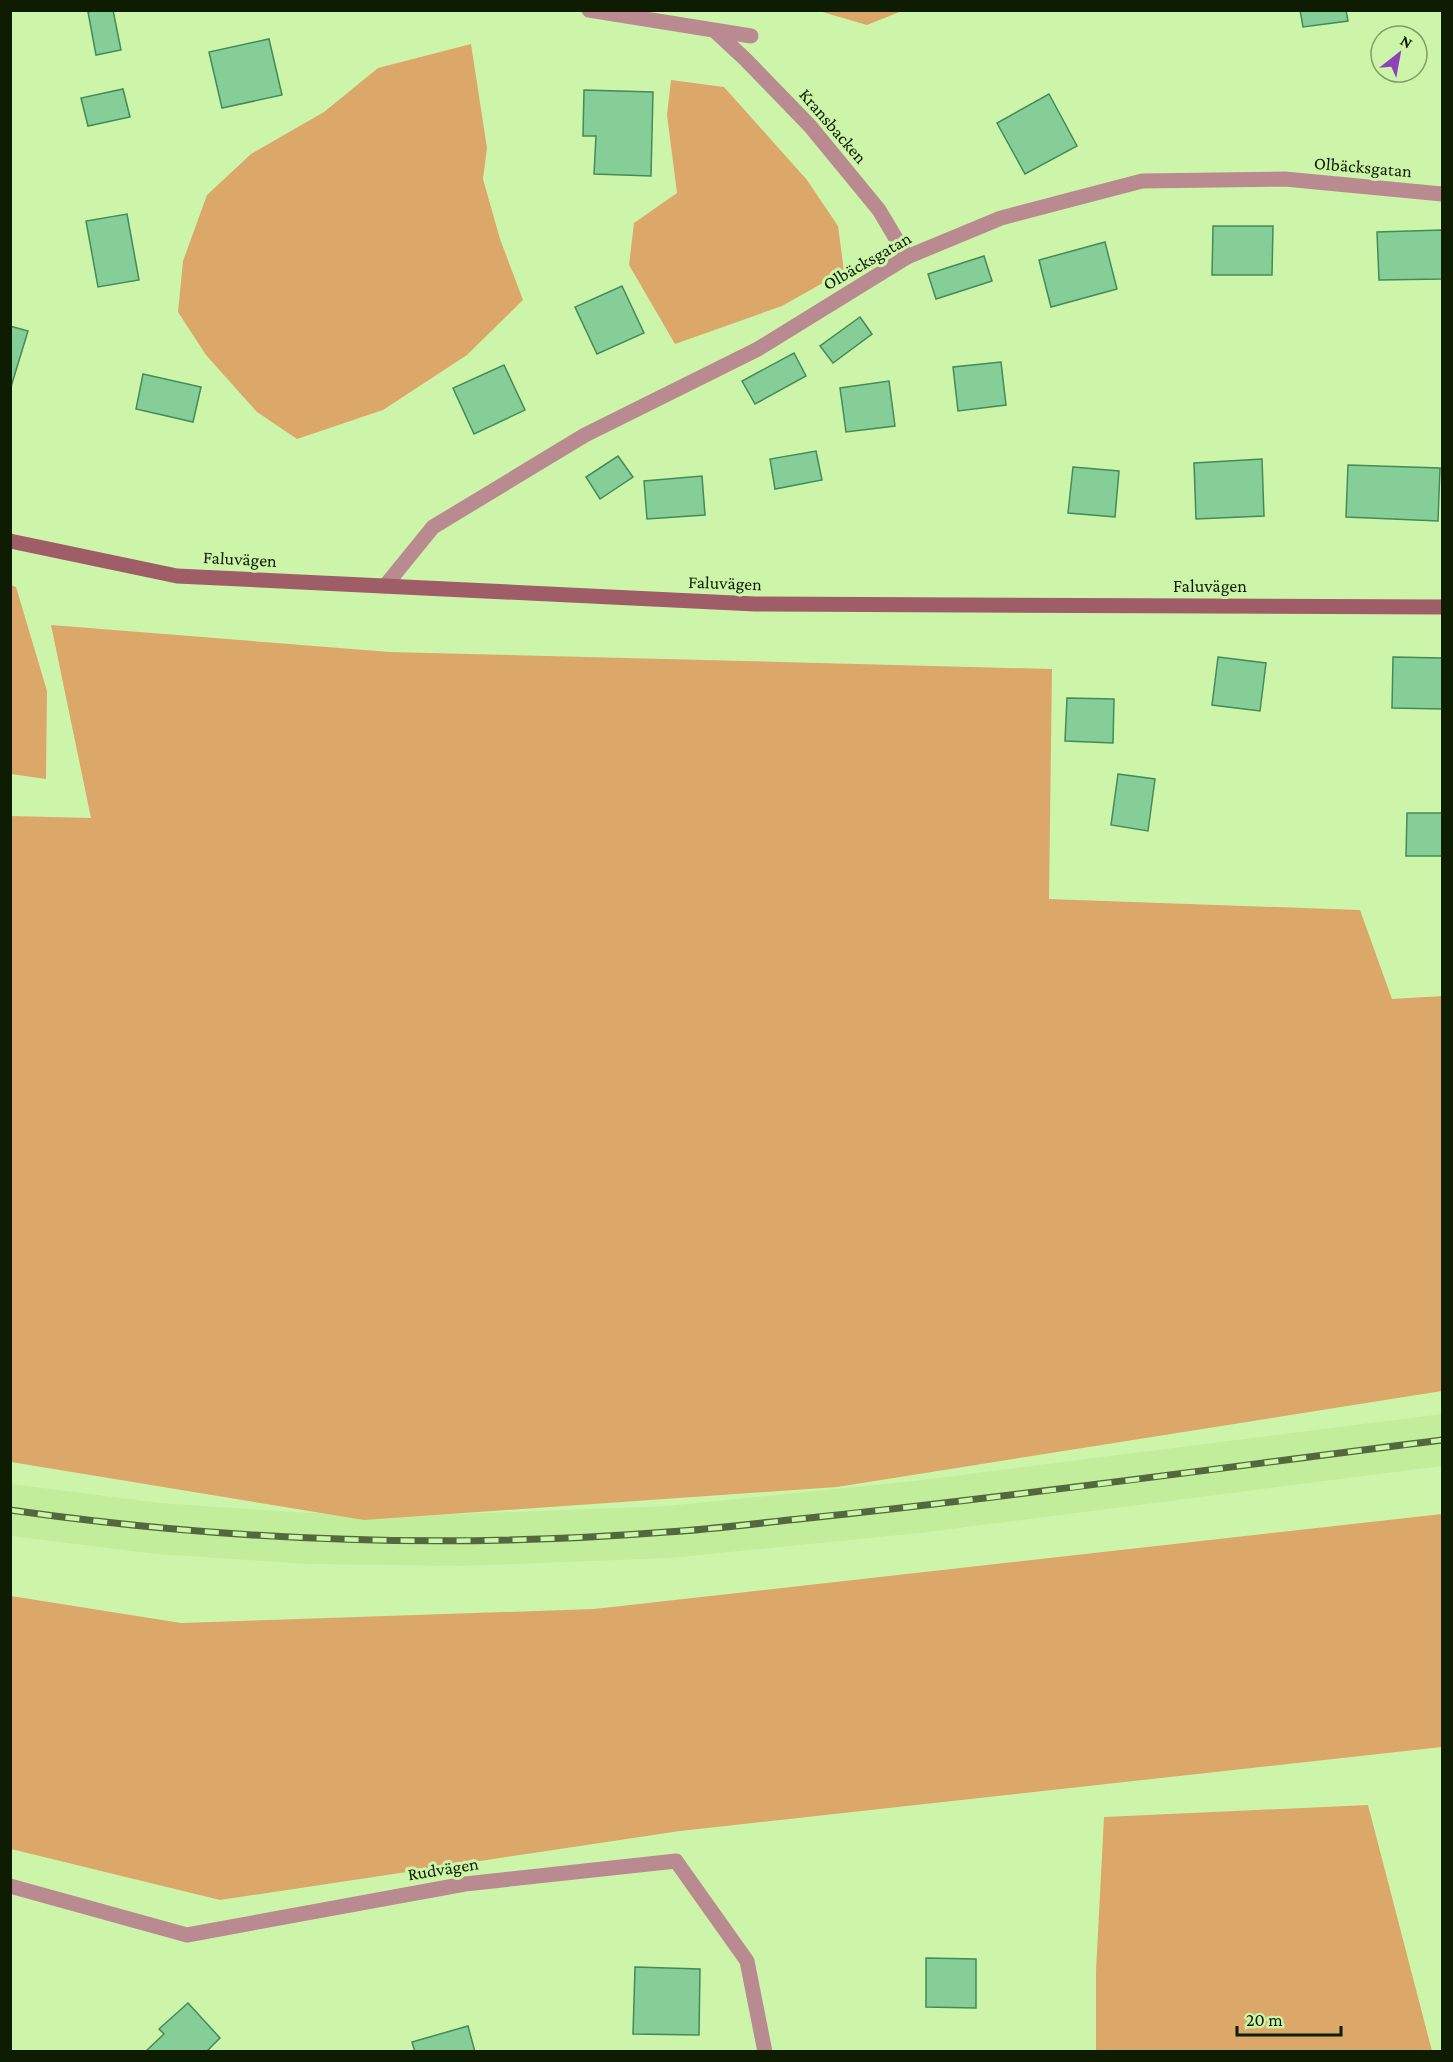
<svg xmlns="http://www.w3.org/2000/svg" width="1453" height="2062" viewBox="0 0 1453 2062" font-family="'Crimson Pro',serif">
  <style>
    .built { fill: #c2ed9b }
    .green { fill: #dca869 }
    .building { fill: #86ce97; stroke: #448b58; stroke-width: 1.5 }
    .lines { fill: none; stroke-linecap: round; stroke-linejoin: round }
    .street { stroke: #b98b90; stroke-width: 15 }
    .secondary { stroke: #9f5e67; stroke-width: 15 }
    .rail-casing { stroke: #52693d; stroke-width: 7 }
    .rail { stroke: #cdf5aa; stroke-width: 4.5; stroke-dasharray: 14; stroke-linecap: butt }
    .labels { text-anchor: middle; stroke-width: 6; stroke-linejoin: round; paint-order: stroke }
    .street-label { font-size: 18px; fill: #0e1c01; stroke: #cdf5aa }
  </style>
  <rect width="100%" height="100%" fill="#cdf5aa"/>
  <polygon class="built" points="1442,1414 1442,1466 920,1533 670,1558 462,1566 308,1564 156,1554 11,1536 11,1484 160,1503 310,1513 461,1514 667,1506 914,1481"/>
  <g class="green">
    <polygon points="819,11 902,11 867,25"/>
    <polygon points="471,44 487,148 483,179 500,239 523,300 467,355 383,410 297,439 257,412 206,355 178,312 183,261 207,195 251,154 324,112 378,68"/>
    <polygon points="671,80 724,87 807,180 838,226 844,271 782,306 675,344 629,265 634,223 677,193 667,115"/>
    <polygon points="11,585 16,587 47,691 46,779 11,774"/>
    <polygon points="51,625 390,652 1052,669 1049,899 1360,910 1392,999 1442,996 1442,1391 837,1487 364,1520 11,1462 11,816 91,818"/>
    <polygon points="1442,1514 1442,1747 680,1831 220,1900 11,1849 11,1596 181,1623 594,1609"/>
    <polygon points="1368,1805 1432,2051 1096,2051 1096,1971 1104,1817"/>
  </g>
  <g class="building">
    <polygon points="97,10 113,10 121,50 96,55 88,12"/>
    <polygon points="1300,10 1346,10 1348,21 1303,27"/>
    <polygon points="269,39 282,95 222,108 209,52"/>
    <polygon points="123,89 130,117 88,126 81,98"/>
    <polygon points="584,90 653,92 651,176 594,174 596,136 583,136"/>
    <polygon points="1049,94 1077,146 1025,174 997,123"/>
    <polygon points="127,214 139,280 98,287 86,221"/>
    <polygon points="1213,226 1273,226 1272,275 1212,275"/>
    <polygon points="1442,230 1442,279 1379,280 1377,232"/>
    <polygon points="1105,242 1117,289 1051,307 1039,260"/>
    <polygon points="984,256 992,281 936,299 928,274"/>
    <polygon points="622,286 644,333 597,354 575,307"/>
    <polygon points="860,317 872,334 833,363 820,346"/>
    <polygon points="10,326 28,331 10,390"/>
    <polygon points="794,353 806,376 755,404 742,381"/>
    <polygon points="1001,362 1006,405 958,411 953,367"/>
    <polygon points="504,365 525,410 474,434 453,388"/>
    <polygon points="143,374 201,387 193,422 136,409"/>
    <polygon points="889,381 895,426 846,432 840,388"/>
    <polygon points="816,451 822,480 775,489 770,459"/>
    <polygon points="618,456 633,477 600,499 586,477"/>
    <polygon points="1262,459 1264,516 1196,519 1194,463"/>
    <polygon points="1348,465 1440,468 1438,521 1346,517"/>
    <polygon points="1073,467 1119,471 1115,517 1068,513"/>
    <polygon points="702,476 705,515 647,519 644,481"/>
    <polygon points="1218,657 1266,663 1260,711 1212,705"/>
    <polygon points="1393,657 1442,658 1442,709 1392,708"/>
    <polygon points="1067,698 1114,699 1113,743 1065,741"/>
    <polygon points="1118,774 1155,779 1148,831 1111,825"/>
    <polygon points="1407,813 1442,813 1442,856 1406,856"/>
    <polygon points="926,1958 976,1959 976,2008 926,2007"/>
    <polygon points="635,1967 700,1969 699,2035 633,2034"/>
    <polygon points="188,2003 220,2038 206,2052 145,2052 164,2034 159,2029"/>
    <polygon points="468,2026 475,2052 415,2052 412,2042"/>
  </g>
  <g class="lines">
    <g class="street">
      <polyline points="589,10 751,36"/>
      <polyline points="716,32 745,59 810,126 879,210 907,257"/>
      <polyline points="385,586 433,527 585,435 758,349 907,257 1001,218 1142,181 1285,179 1442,194"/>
      <polyline points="10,1886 187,1935 465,1884 676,1861 747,1961 765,2052"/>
    </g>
    <polyline class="secondary" points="10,541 177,576 755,604 1442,607"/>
    <defs>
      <path id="rail" d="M10,1510c217,31 439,39 657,22 50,-3 101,-10 151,-15 209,-22 417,-51 624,-77"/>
    </defs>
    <use href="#rail" class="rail-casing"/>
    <use href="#rail" class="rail"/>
  </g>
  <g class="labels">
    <g class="street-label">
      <text transform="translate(833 126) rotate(49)" y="6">Kransbacken</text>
      <text transform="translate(1363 167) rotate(5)" y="6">Olbäcksgatan</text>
      <text transform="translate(867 261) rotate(-30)" y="6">Olbäcksgatan</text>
      <text transform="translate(240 559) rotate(3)" y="6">Faluvägen</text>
      <text transform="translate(725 583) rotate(2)" y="6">Faluvägen</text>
      <text x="1210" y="592">Faluvägen</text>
      <text transform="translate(443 1869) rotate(-9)" y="6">Rudvägen</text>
    </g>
  </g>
  <rect width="1453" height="2062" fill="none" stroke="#0e1c01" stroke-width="24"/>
  <g transform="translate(1399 54) rotate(31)"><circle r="28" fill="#cdf5aa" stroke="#819e66" stroke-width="1.5"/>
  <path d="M0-4.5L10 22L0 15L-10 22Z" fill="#8b43b5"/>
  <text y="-9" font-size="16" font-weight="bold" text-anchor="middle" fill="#0e1c01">N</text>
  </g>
  <path d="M1237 2026v9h104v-9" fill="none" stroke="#0e1c01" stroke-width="3"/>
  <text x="1246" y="2026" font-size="18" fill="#0e1c01" stroke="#cdf5aa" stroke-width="4.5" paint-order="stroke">20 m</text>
</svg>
